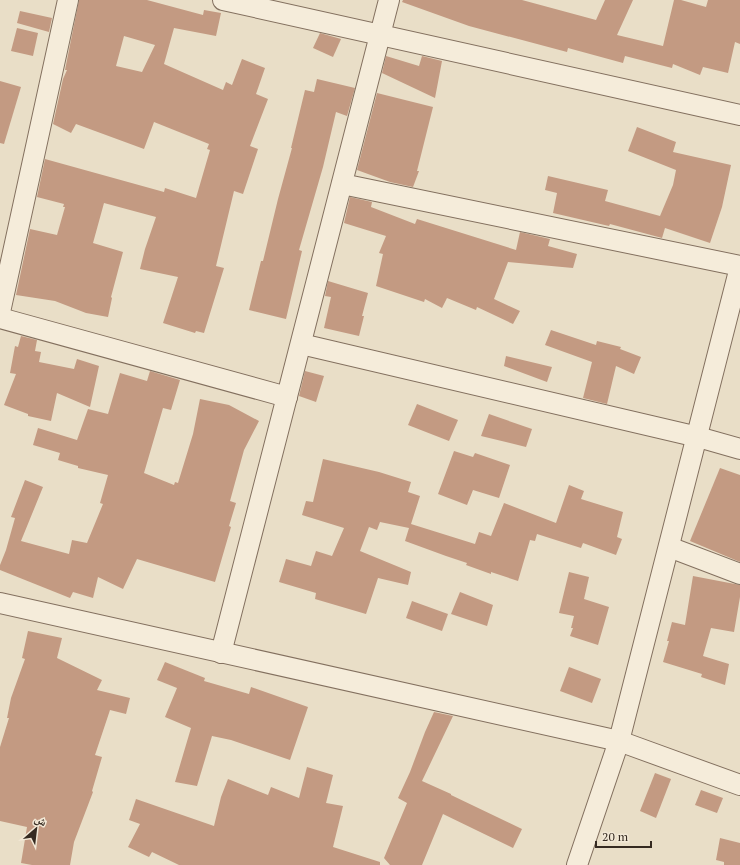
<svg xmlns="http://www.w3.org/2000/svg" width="740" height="865" viewBox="0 0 740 865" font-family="'PT Serif','Noto Naskh Arabic',serif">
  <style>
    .building { fill: #c39a82; fill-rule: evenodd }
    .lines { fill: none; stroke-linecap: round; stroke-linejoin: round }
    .minor-casing { stroke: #83705f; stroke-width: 22 }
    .minor { stroke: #f5ecda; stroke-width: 20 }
  </style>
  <rect width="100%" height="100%" fill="#e9dec7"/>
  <g class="building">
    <path d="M79,0h68l56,15 1,-5 17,3 -5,23 -42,-8 -10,36 59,26 3,-8 6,3 10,-26 23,9 -9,26 12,5 -18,47 8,3 -15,45 -9,-3 -18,75 8,2 -20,65 -8,-2 -1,2 -32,-10 15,-46 -38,-8 5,-20 11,-32 -52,-14 -11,40 30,9 -12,45 1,1 -4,19 -22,-4 -31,-12 -39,-6 14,-66 27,6 8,-28h-2l1,-3 -27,-7 8,-38 119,33 1,-4 31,10 14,-48 -3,-1 2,-5 -55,-22 -10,27 -68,-25 -5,9 -18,-9 10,-45 4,-9h-2zM124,36l31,9 -13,27 -26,-6z"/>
    <polygon points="403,0 522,0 596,20 605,0 633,0 617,35 663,46 674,0 681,0 706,7 708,0 740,0 740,44 735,42 728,73 703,67 700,75 673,64 672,68 625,56 623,63 568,48 567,52 469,26 402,2"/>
    <polygon points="20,11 52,18 49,32 17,23"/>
    <polygon points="17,28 38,33 33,56 11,51"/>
    <polygon points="320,33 341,39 333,57 313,48"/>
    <polygon points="386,56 419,66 422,56 442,61 435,98 382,73"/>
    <polygon points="317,79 355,88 347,116 336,112 323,167 299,250 302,251 286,319 249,310 261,261 263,261 278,199 292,148 291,148 305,90 314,92"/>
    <polygon points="0,81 21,87 4,144 0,143"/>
    <polygon points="377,93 433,107 417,171 419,171 413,187 390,182 357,170"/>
    <polygon points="637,127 676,142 673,152 731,165 722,207 710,243 665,228 662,238 610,224 609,226 553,213 557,193 545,190 548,176 608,190 605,201 660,216 673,185 676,170 628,151"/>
    <polygon points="350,197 372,202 371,207 415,224 417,219 516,250 520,232 550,239 548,246 577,254 573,268 508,262 494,299 520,311 513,324 477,307 476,310 447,298 442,308 425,299 424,302 376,286 383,254 379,253 386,236 344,223"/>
    <polygon points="328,281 368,293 362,316 364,316 359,336 324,328 331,297 325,296"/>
    <polygon points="551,330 596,345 597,341 621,347 620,349 641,357 634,374 616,366 607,404 583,398 592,362 545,345"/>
    <polygon points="21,336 37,340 35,351 41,352 39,362 74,369 77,359 99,366 90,407 57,393 51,421 28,416 28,414 4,405 16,374 10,373 15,346 18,347"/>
    <polygon points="506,356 552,367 547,382 504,366"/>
    <polygon points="150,371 180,380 171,410 163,408 144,473 174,485 175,482 178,483 193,434 200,399 229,405 259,421 244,450 230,501 236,503 229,526 231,527 215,582 137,559 123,589 98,577 93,598 73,592 70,598 0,570 0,565 6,550 15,518 11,517 25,480 43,487 21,541 69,554 72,540 87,543 103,504 100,503 108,475 78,468 78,466 58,460 60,453 33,445 38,428 77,440 88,409 108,414 120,373 147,381"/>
    <polygon points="305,371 324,376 316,402 299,396"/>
    <polygon points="417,404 458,420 449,441 408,425"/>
    <polygon points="489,414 532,429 526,447 481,436"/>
    <polygon points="454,451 473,457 475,453 510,465 499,498 473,490 467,505 438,494"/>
    <polygon points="323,459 379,472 411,482 408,492 420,496 411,524 475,544 479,532 491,536 504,503 556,523 569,485 584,491 581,499 623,512 617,537 622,539 616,555 583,543 581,548 537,534 535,541 530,540 518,581 491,572 491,574 466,565 467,563 446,556 405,541 409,528 380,522 377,530 369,527 360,551 411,572 408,585 378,578 366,614 315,599 316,593 279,582 286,559 311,566 316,551 332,556 344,528 302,515 306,501 313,502"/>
    <polygon points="720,468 740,475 740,562 690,541"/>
    <polygon points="569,572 589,577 584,599 609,607 598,645 570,636 573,628 571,628 574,616 559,613"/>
    <polygon points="693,576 740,585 740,597 734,632 711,628 703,656 729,664 725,685 701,677 702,674 663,662 669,641 667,641 672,622 685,625"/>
    <polygon points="460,592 493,605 487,626 451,614"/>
    <polygon points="412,601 448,614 442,631 406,618"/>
    <polygon points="28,631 62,638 57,658 102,680 97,690 130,698 126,714 110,710 95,755 102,757 92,791 93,792 74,842 70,865 32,865 21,863 27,827 0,821 0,747 9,718 7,718 11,698 25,659 22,658"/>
    <polygon points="165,662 205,678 204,681 249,694 251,687 308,707 290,760 231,740 212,736 197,786 175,782 191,728 165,717 177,688 157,680"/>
    <polygon points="569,667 601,679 592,703 560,691"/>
    <polygon points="434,712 453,716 422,781 451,794 451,795 522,829 513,848 443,814 422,865 390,865 384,858 407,803 398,798 410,772 425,732"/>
    <polygon points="307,767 333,775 326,803 343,806 333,847 380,862 380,865 179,865 152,852 149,857 128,847 140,824 129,820 136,799 214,826 221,797 228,779 268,795 271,787 299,798"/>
    <polygon points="655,773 671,779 656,818 640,811"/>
    <polygon points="701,790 723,798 717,813 695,805"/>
    <polygon points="720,838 740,843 740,865 724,865 724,862 716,860"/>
  </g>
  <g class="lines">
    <defs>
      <g id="minor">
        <polyline points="223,0 740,115"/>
        <polyline points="342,184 740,266"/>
        <polyline points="0,312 68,0"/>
        <polyline points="0,318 287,397"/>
        <polyline points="301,344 698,437 740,449"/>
        <polyline points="669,547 740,574"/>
        <polyline points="0,603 619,741 740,785"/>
        <polyline points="221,653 389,0"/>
        <polyline points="577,865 619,741 740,267"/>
      </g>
    </defs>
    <use href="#minor" class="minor-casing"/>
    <use href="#minor" class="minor"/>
  </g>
  <g transform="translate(36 829) rotate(28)" stroke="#f2e8d6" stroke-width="3" paint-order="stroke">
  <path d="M0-3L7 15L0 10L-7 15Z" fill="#352a21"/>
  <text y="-6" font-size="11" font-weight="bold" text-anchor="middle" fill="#352a21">ش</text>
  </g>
  <path d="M596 841v6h55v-6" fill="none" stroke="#352a21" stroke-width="2"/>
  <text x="602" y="841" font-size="12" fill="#352a21" stroke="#f2e8d6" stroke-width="3" paint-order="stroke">20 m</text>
</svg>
